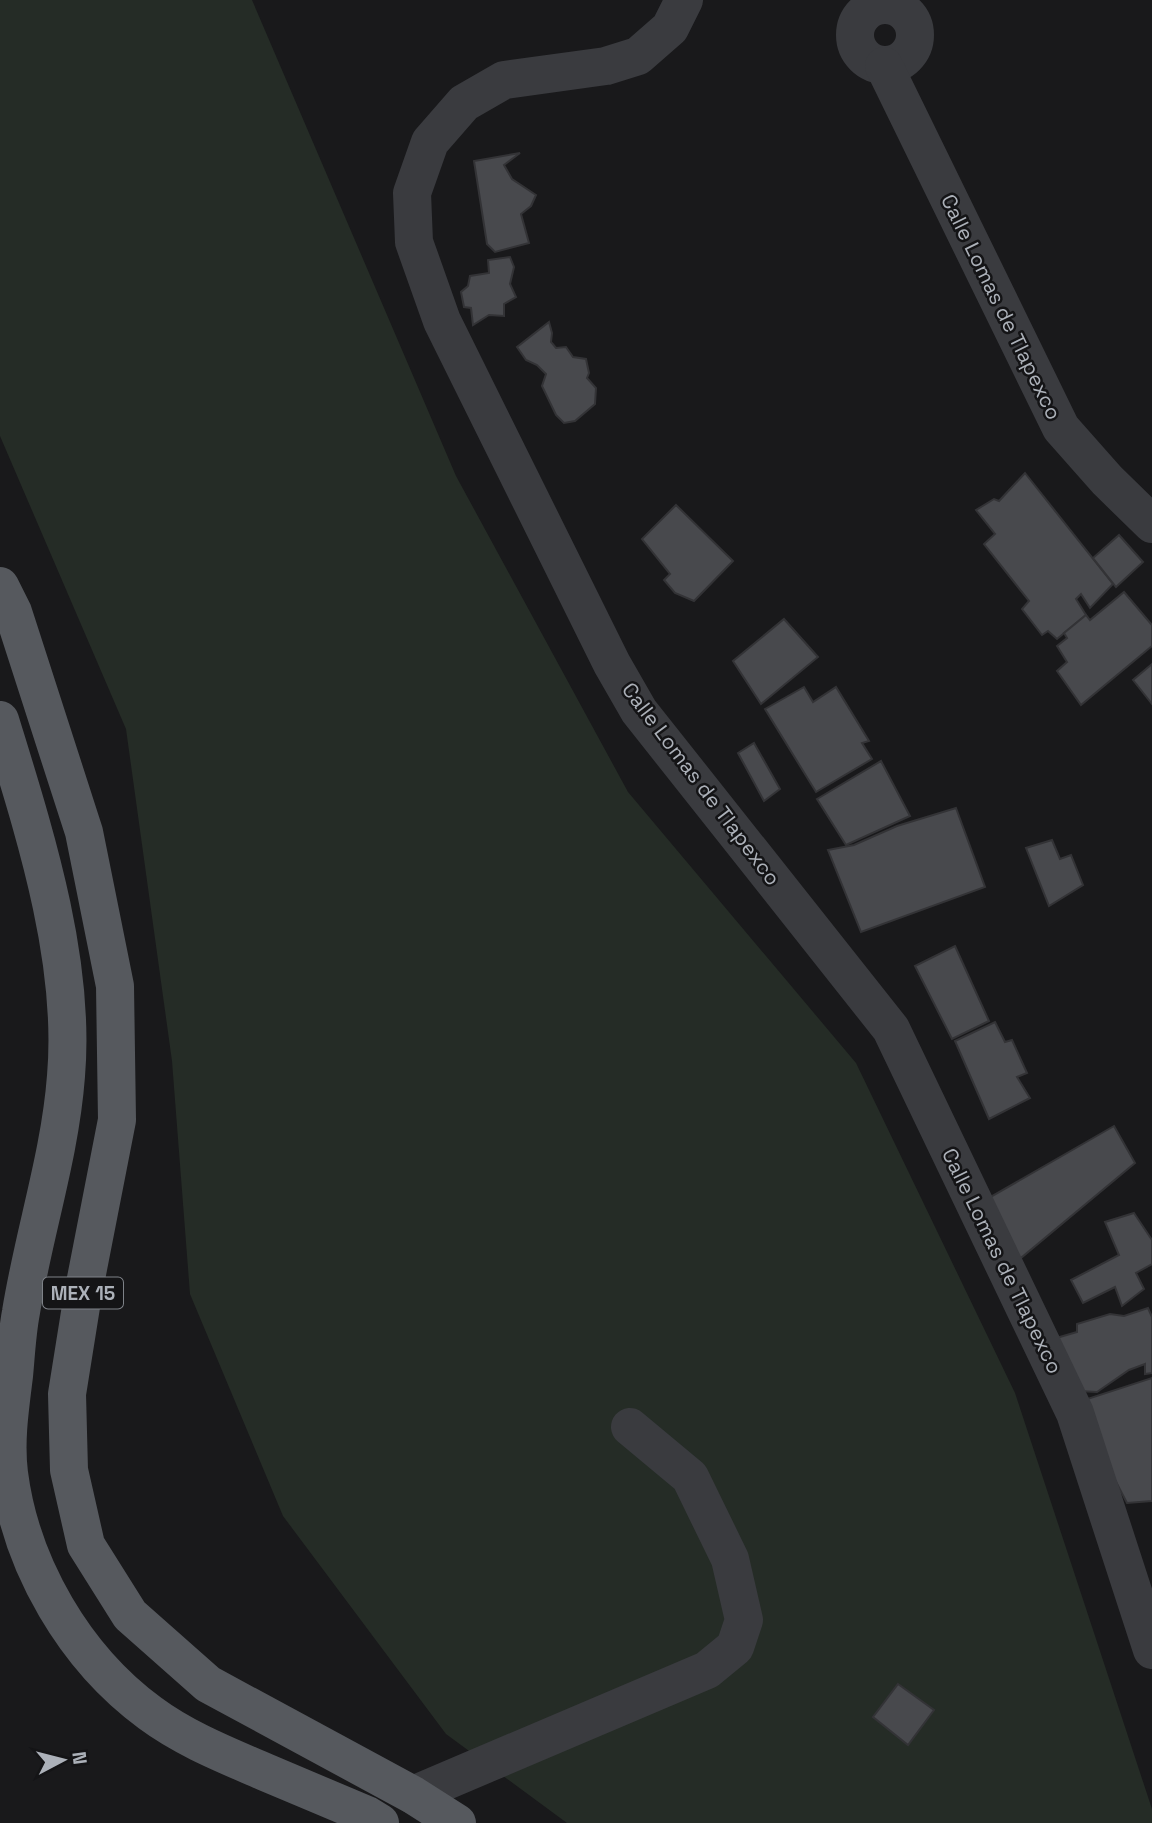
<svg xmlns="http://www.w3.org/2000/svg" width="1152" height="1823" viewBox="0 0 1152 1823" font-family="'Space Grotesk',sans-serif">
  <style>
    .green { fill: #252c26 }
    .building { fill: #48494d; stroke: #333336; stroke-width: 2 }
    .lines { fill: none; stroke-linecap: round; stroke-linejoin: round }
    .minor { stroke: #3a3b3f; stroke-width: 38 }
    .major { stroke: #56595e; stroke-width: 38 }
    .labels { text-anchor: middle; stroke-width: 5; stroke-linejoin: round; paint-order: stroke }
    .shield { fill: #141416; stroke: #7e8288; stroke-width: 2 }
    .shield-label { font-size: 19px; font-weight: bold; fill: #acb1b9 }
    .street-label { font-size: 21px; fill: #acb1b9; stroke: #141416 }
  </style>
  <rect width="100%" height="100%" fill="#19191b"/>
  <polygon class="green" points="0,0 252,0 456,476 628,792 856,1063 1015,1393 1152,1809 1152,1823 567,1823 446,1734 283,1516 190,1294 172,1061 126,729 0,436"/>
  <g class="building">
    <polygon points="520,153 504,165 512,179 536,195 531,206 521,214 529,243 495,252 487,244 474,161"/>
    <polygon points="510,257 514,267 510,284 516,297 504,304 504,316 489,315 473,325 471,308 464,307 461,292 468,286 470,276 489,273 488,260"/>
    <polygon points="549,322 552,333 551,342 556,348 566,347 573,357 586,359 589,373 587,378 596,388 595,404 575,421 564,423 556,415 542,386 546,374 537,365 526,360 517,347"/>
    <polygon points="1025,473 1113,584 1090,608 1081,594 1076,599 1086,615 1057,639 1048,631 1042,635 1022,609 1029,601 984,544 995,534 976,510 994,499 999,501"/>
    <polygon points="676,505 733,561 694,601 675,593 664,580 670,574 642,539"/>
    <polygon points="1119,535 1143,562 1116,587 1093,558"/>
    <polygon points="1124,592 1152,625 1152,646 1081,705 1057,671 1067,662 1057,646 1067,638 1064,633 1086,615 1090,620"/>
    <polygon points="784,619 818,657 761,704 733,661"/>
    <polygon points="1152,664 1152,704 1133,680"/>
    <polygon points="804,687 813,702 836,687 869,741 862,743 872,759 816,792 765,709"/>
    <polygon points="754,743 780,789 764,801 738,753"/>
    <polygon points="881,761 910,816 846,845 817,799"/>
    <polygon points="956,808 985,887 861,932 828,850 854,845 897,826"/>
    <polygon points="1052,840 1060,859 1071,855 1083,885 1049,906 1026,848"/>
    <polygon points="955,946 989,1021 952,1039 915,966"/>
    <polygon points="995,1022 1005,1042 1012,1040 1027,1073 1017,1077 1030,1098 989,1119 955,1041"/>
    <polygon points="1114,1126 1135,1163 1015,1263 982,1202"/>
    <polygon points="1134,1213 1152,1240 1152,1264 1136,1273 1144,1289 1122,1306 1115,1287 1083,1303 1071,1280 1119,1255 1105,1222"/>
    <polygon points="1148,1308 1152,1317 1152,1373 1145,1374 1145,1364 1129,1370 1097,1392 1078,1391 1053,1339 1077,1332 1077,1324 1110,1314 1124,1316"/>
    <polygon points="1152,1378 1152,1501 1127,1503 1075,1403"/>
    <polygon points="898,1684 934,1710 908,1745 873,1717"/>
  </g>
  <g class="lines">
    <g class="minor">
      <polyline points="684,0 670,28 638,56 606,66 504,80 464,103 430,142 412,193 414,242 442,321 612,664 639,711 891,1029 1075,1413 1152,1650"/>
      <circle cx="885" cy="35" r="30"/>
      <polyline points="884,66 1061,428 1107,480 1152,524"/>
      <polyline points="413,1795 707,1670 735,1647 744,1620 730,1559 690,1477 630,1427"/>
    </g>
    <g class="major">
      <polyline points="0,586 13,612 84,832 115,986 117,1120 83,1294 67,1394 69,1470 86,1545 130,1615 208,1684 413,1795 457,1823"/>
      <path d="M0,720c34,111 76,239 66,356 -6,80 -32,156 -45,236 -4,21 -5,43 -7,64 -4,32 -9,65 -5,97 12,93 66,185 141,240 35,26 76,42 115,59 34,14 68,29 102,43l13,8"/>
    </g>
  </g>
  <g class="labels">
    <rect class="shield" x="43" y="1277.5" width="80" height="31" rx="5"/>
    <g class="shield-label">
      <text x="83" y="1300">MEX 15</text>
    </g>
    <g class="street-label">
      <text transform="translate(1001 307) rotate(64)" y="7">Calle Lomas de Tlapexco</text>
      <text transform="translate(701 784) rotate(53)" y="7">Calle Lomas de Tlapexco</text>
      <text transform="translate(1002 1261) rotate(64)" y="7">Calle Lomas de Tlapexco</text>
    </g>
  </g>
  <g transform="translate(63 1760) rotate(83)" stroke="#141416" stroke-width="5" paint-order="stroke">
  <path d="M0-5L12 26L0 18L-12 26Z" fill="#acb1b9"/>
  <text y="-10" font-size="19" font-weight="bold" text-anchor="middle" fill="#acb1b9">N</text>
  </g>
</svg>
